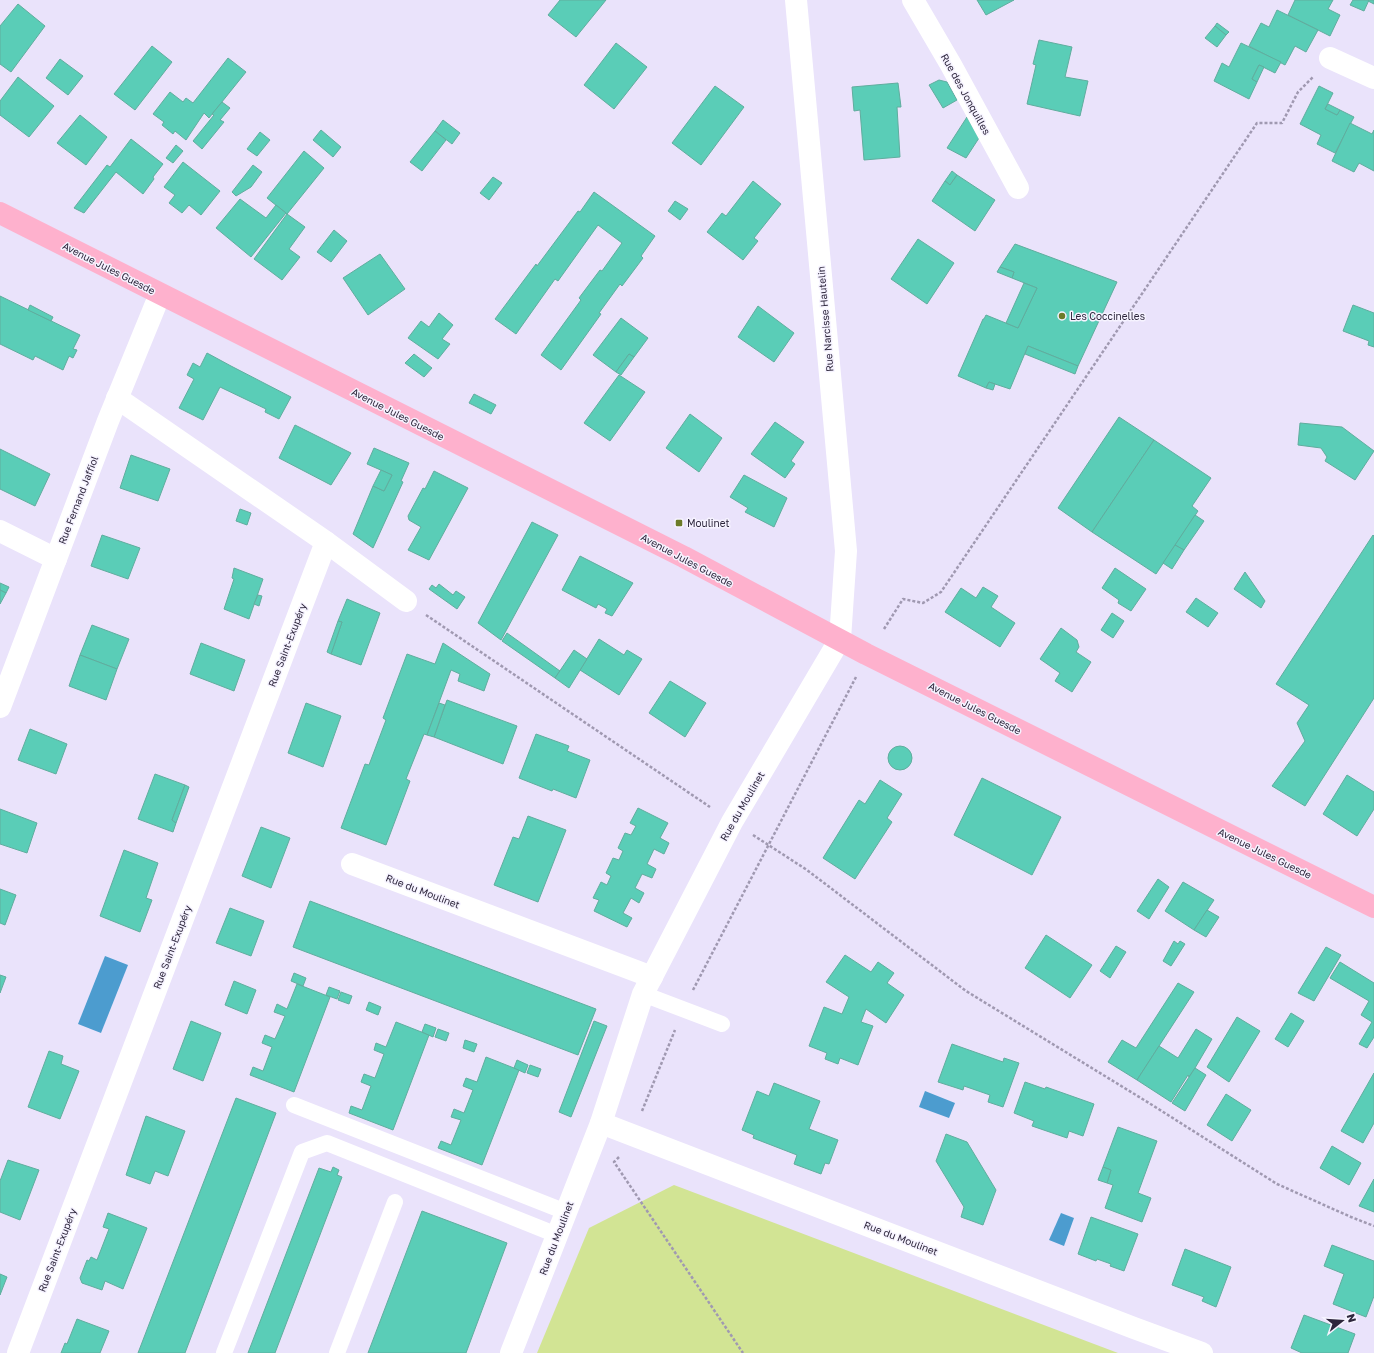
<svg xmlns="http://www.w3.org/2000/svg" width="1374" height="1353" viewBox="0 0 1374 1353" font-family="'Golos Text',sans-serif">
  <style>
    .green { fill: #d2e494 }
    .water { fill: #4c9ccf }
    .building { fill: #5acdb7; stroke: #60ad9e }
    .lines { fill: none; stroke-linecap: round; stroke-linejoin: round }
    .path { stroke: #a099b1; stroke-width: 2.5; stroke-dasharray: 3 2; stroke-linecap: butt }
    .lane { stroke: #fff; stroke-width: 16 }
    .street { stroke: #fff; stroke-width: 22 }
    .primary { stroke: #feb1cd; stroke-width: 22 }
    .poi-dot { fill: #6c7b29; stroke: #f6f3ff; stroke-width: 1.5 }
    .labels { text-anchor: middle; stroke-width: 3; stroke-linejoin: round; paint-order: stroke }
    .street-label { font-size: 10px; fill: #2d263c; stroke: #f6f3ff }
    .poi-label { font-size: 10px; fill: #2d263c; stroke: #f6f3ff; text-anchor: start }
  </style>
  <rect width="100%" height="100%" fill="#eae3fb"/>
  <polygon class="green" points="674,1185 1118,1353 537,1353 589,1228"/>
  <g class="water">
    <polygon points="105,956 128,965 101,1033 78,1024"/>
    <polygon points="925,1091 955,1103 949,1118 919,1107"/>
    <polygon points="1061,1213 1074,1218 1064,1246 1049,1240"/>
  </g>
  <g class="building">
    <polygon points="560,0 606,0 576,37 548,15"/>
    <polygon points="977,0 1014,0 986,15"/>
    <polygon points="1295,0 1333,0 1328,9 1340,15 1330,36 1288,15"/>
    <polygon points="1353,0 1369,0 1364,11 1350,5"/>
    <polygon points="1369,0 1374,0 1374,4 1368,1"/>
    <polygon points="18,4 45,26 11,72 0,64 0,26"/>
    <polygon points="1277,10 1318,30 1306,52 1295,46 1285,65 1249,46 1261,23 1269,27"/>
    <polygon points="1217,23 1229,32 1226,35 1215,26"/>
    <polygon points="1215,26 1226,35 1217,47 1205,38"/>
    <polygon points="1039,40 1072,47 1065,77 1088,81 1080,116 1027,104 1036,65 1033,64"/>
    <polygon points="616,43 647,67 614,109 584,85"/>
    <polygon points="1241,43 1281,62 1275,73 1259,65 1252,79 1257,82 1249,99 1214,81 1222,63 1229,67"/>
    <polygon points="152,46 172,62 135,110 114,94"/>
    <polygon points="228,58 246,72 209,118 204,113 186,140 175,131 173,134 162,125 164,122 153,114 170,92 183,102 186,98 193,103"/>
    <polygon points="60,59 83,76 68,95 46,78"/>
    <polygon points="1259,65 1264,67 1257,82 1252,79"/>
    <polygon points="18,77 54,106 29,137 0,115 0,101"/>
    <polygon points="939,80 947,82 957,100 943,108 929,85"/>
    <polygon points="898,83 901,107 897,107 900,157 864,160 860,110 854,111 852,87"/>
    <polygon points="715,86 744,107 701,165 672,143"/>
    <polygon points="1319,86 1333,93 1325,109 1337,115 1340,110 1354,117 1335,153 1317,144 1321,135 1300,124"/>
    <polygon points="222,102 230,108 220,120 224,122 202,149 193,141 214,115 212,114"/>
    <polygon points="1328,104 1340,110 1337,115 1325,109"/>
    <polygon points="80,115 107,137 86,165 57,143"/>
    <polygon points="967,117 979,138 966,158 947,148"/>
    <polygon points="443,120 460,133 452,144 435,131"/>
    <polygon points="1350,123 1372,134 1374,130 1374,171 1359,163 1354,172 1332,161"/>
    <polygon points="321,130 341,147 333,157 313,140"/>
    <polygon points="435,131 446,140 422,171 410,162"/>
    <polygon points="260,132 270,140 257,156 247,149"/>
    <polygon points="131,139 163,164 153,177 154,179 143,194 116,172 84,213 74,208 107,165 110,167"/>
    <polygon points="176,145 183,151 173,163 166,158"/>
    <polygon points="304,151 324,168 287,214 267,198"/>
    <polygon points="183,162 220,191 201,215 189,205 182,213 169,203 175,195 164,187"/>
    <polygon points="253,165 262,172 251,187 236,196 232,192"/>
    <polygon points="952,171 957,175 950,185 945,181"/>
    <polygon points="957,175 995,200 975,231 932,201 945,181 950,185"/>
    <polygon points="493,177 502,183 489,200 480,193"/>
    <polygon points="753,181 781,204 754,238 758,241 743,260 707,232 722,213 726,216"/>
    <polygon points="594,192 655,236 641,256 643,258 622,286 620,284 599,313 601,314 561,370 541,355 581,300 579,298 600,270 602,271 622,243 598,225 558,281 555,279 516,334 495,319 536,264 537,266 578,211 580,212"/>
    <polygon points="240,199 266,218 276,205 286,213 251,257 216,228"/>
    <polygon points="675,201 688,209 680,220 668,211"/>
    <polygon points="287,214 305,227 289,249 300,257 282,280 254,259"/>
    <polygon points="334,230 347,241 331,262 317,252"/>
    <polygon points="918,239 954,263 927,304 891,279"/>
    <polygon points="1015,244 1117,282 1078,366 1028,346 1010,389 989,382 986,388 958,376 983,319 984,319 986,315 1018,328 1037,288 1012,278 1014,272 1000,267"/>
    <polygon points="380,254 405,289 368,315 343,278"/>
    <polygon points="1000,267 1014,272 1012,278 997,272"/>
    <polygon points="1024,283 1037,288 1018,328 1006,323"/>
    <polygon points="0,296 80,335 73,349 77,350 73,358 69,356 63,370 35,356 33,360 0,344"/>
    <polygon points="30,305 53,317 51,321 28,310"/>
    <polygon points="1353,305 1374,313 1374,347 1368,345 1369,341 1343,331"/>
    <polygon points="758,306 794,333 774,362 738,337"/>
    <polygon points="439,313 453,325 442,339 450,344 438,359 408,338 421,321 429,327"/>
    <polygon points="621,318 648,338 634,357 629,354 616,372 593,355"/>
    <polygon points="1028,346 1078,366 1075,374 1025,354"/>
    <polygon points="207,353 231,366 291,397 279,419 265,412 266,409 220,387 203,420 179,408 194,379 187,375 193,363 200,367"/>
    <polygon points="414,354 432,368 424,377 405,363"/>
    <polygon points="629,354 634,357 621,375 616,372"/>
    <polygon points="619,375 645,392 610,441 584,423"/>
    <polygon points="989,382 995,384 993,390 986,388"/>
    <polygon points="474,394 496,405 491,414 469,403"/>
    <polygon points="690,414 722,438 699,472 666,448"/>
    <polygon points="1119,417 1154,440 1092,532 1058,508"/>
    <polygon points="775,422 804,442 791,461 795,464 785,478 751,454"/>
    <polygon points="1300,423 1342,427 1374,451 1355,480 1325,461 1327,457 1321,448 1298,445"/>
    <polygon points="295,425 351,453 331,485 279,458"/>
    <polygon points="1154,440 1211,478 1192,506 1198,511 1156,574 1092,532"/>
    <polygon points="374,448 409,463 401,481 403,482 373,548 353,534 373,486 384,491 392,475 367,464"/>
    <polygon points="0,449 50,474 35,506 0,489"/>
    <polygon points="131,455 170,469 158,501 120,488"/>
    <polygon points="381,470 392,475 384,491 373,486"/>
    <polygon points="434,471 468,488 429,560 408,550 421,527 409,520 408,516 423,488 425,489"/>
    <polygon points="744,475 787,498 774,527 745,512 748,508 730,497"/>
    <polygon points="240,509 251,513 247,525 236,521"/>
    <polygon points="1195,515 1204,521 1184,550 1175,545"/>
    <polygon points="532,522 558,535 501,640 478,623"/>
    <polygon points="102,535 140,548 128,579 91,566"/>
    <polygon points="1373,535 1374,536 1374,698 1305,806 1272,786 1305,741 1297,723 1309,705 1276,684"/>
    <polygon points="1175,545 1184,550 1172,569 1163,563"/>
    <polygon points="580,556 633,583 612,616 605,613 607,609 598,604 596,608 562,590"/>
    <polygon points="234,568 263,579 249,619 224,609 234,579 232,578"/>
    <polygon points="1115,568 1146,589 1131,611 1118,603 1119,600 1102,588"/>
    <polygon points="1245,572 1265,601 1261,608 1234,589"/>
    <polygon points="0,583 9,587 6,593 0,590"/>
    <polygon points="439,584 453,595 456,591 465,597 457,609 429,589 432,585 436,588"/>
    <polygon points="983,587 998,596 991,607 1015,623 1000,647 945,612 961,588 976,598"/>
    <polygon points="0,590 6,593 0,604"/>
    <polygon points="258,595 262,596 259,606 254,604"/>
    <polygon points="1196,598 1218,613 1208,627 1186,612"/>
    <polygon points="347,599 380,613 361,665 331,654 342,622 338,621"/>
    <polygon points="1112,613 1124,621 1113,638 1101,630"/>
    <polygon points="338,621 342,622 331,654 327,652"/>
    <polygon points="92,625 129,639 117,669 80,655"/>
    <polygon points="1061,628 1077,640 1079,647 1076,652 1091,662 1072,692 1055,681 1060,673 1040,659"/>
    <polygon points="507,633 560,671 555,678 502,641"/>
    <polygon points="599,639 624,655 627,650 642,659 619,695 580,670"/>
    <polygon points="201,643 245,660 234,691 190,674"/>
    <polygon points="443,643 490,674 484,691 458,681 460,674 451,670 427,735 424,734 406,779 410,781 386,845 341,828 365,764 369,765 386,720 383,718 407,654 435,664"/>
    <polygon points="574,650 587,659 569,688 555,678"/>
    <polygon points="80,655 117,669 106,700 69,686"/>
    <polygon points="670,681 706,703 685,737 649,713"/>
    <polygon points="447,700 517,726 503,764 434,737"/>
    <polygon points="306,703 341,716 323,767 288,753"/>
    <polygon points="439,703 445,705 434,737 427,735"/>
    <polygon points="30,729 67,744 56,774 18,760"/>
    <polygon points="536,734 569,746 567,751 590,760 576,798 553,789 552,791 519,778"/>
    <circle cx="900" cy="758" r="12"/>
    <polygon points="155,774 185,785 172,820 176,823 173,832 138,819"/>
    <polygon points="1347,775 1374,792 1374,809 1357,836 1323,814"/>
    <polygon points="982,778 1061,817 1032,875 954,835"/>
    <polygon points="880,780 902,794 887,818 892,822 855,879 823,858 859,800 865,804"/>
    <polygon points="185,785 189,787 176,823 172,820"/>
    <polygon points="638,808 668,823 660,838 669,843 664,854 654,849 647,864 656,869 652,878 642,874 635,888 644,893 639,903 631,898 623,913 632,918 627,927 594,911 599,900 593,898 601,882 607,885 611,876 606,873 613,858 619,860 623,851 618,848 625,833 631,835 636,826 630,823"/>
    <polygon points="0,809 37,823 27,853 0,844"/>
    <polygon points="528,816 566,830 538,902 494,885 513,837 519,839"/>
    <polygon points="261,827 290,838 271,888 242,876"/>
    <polygon points="124,850 158,863 146,898 152,900 140,932 100,916"/>
    <polygon points="1158,879 1169,887 1149,919 1137,911"/>
    <polygon points="1183,882 1214,900 1194,930 1165,911"/>
    <polygon points="0,889 16,895 5,925 0,923"/>
    <polygon points="310,901 596,1009 578,1055 293,947"/>
    <polygon points="230,908 264,921 251,956 216,943"/>
    <polygon points="1207,910 1219,917 1206,937 1194,930"/>
    <polygon points="1046,935 1092,965 1070,998 1025,968"/>
    <polygon points="1174,941 1178,944 1180,941 1185,944 1171,966 1163,961"/>
    <polygon points="1116,946 1126,952 1110,978 1100,971"/>
    <polygon points="1326,947 1341,955 1314,1001 1298,993"/>
    <polygon points="845,955 871,972 878,962 894,973 887,983 904,995 886,1023 866,1009 861,1022 873,1026 858,1065 840,1058 838,1064 825,1059 827,1053 809,1046 824,1007 842,1014 849,997 826,982"/>
    <polygon points="1340,962 1374,983 1374,1037 1367,1048 1359,1044 1372,1022 1361,1015 1369,1001 1330,978"/>
    <polygon points="294,973 306,978 303,986 291,981"/>
    <polygon points="0,975 6,977 0,993"/>
    <polygon points="234,981 256,990 247,1014 225,1005"/>
    <polygon points="1178,983 1194,992 1137,1080 1108,1062 1122,1040 1136,1048"/>
    <polygon points="297,984 330,997 294,1092 250,1075 253,1067 263,1071 272,1047 262,1043 265,1035 275,1039 285,1016 274,1012 277,1004 287,1009"/>
    <polygon points="329,987 340,991 337,999 326,995"/>
    <polygon points="341,992 352,996 349,1004 338,1000"/>
    <polygon points="369,1002 381,1007 378,1015 366,1010"/>
    <polygon points="1291,1013 1304,1021 1288,1047 1275,1039"/>
    <polygon points="1237,1017 1260,1031 1229,1082 1207,1067"/>
    <polygon points="191,1021 221,1033 203,1081 173,1069"/>
    <polygon points="594,1021 607,1026 571,1117 559,1112"/>
    <polygon points="396,1022 429,1035 393,1130 349,1113 351,1106 362,1110 371,1086 361,1082 364,1074 375,1078 384,1054 374,1050 376,1043 386,1047"/>
    <polygon points="425,1024 436,1028 433,1037 422,1032"/>
    <polygon points="438,1029 449,1033 446,1041 435,1037"/>
    <polygon points="1196,1029 1212,1039 1195,1068 1189,1077 1188,1075 1171,1102 1137,1080 1159,1046 1178,1058"/>
    <polygon points="465,1040 477,1044 474,1052 463,1048"/>
    <polygon points="952,1044 1003,1062 1004,1058 1019,1063 1003,1107 988,1102 990,1095 964,1086 963,1090 938,1082"/>
    <polygon points="49,1051 63,1056 61,1064 79,1071 60,1119 28,1107"/>
    <polygon points="486,1057 519,1070 482,1165 438,1148 441,1141 451,1145 461,1120 451,1117 454,1109 464,1113 473,1090 463,1086 466,1078 477,1082"/>
    <polygon points="517,1060 528,1065 525,1073 514,1068"/>
    <polygon points="530,1065 541,1069 538,1077 527,1073"/>
    <polygon points="1195,1068 1206,1075 1185,1111 1172,1103"/>
    <polygon points="1374,1073 1374,1123 1363,1143 1341,1131"/>
    <polygon points="1025,1082 1045,1089 1046,1087 1094,1104 1083,1136 1069,1131 1067,1138 1032,1126 1034,1121 1014,1113"/>
    <polygon points="774,1083 820,1101 809,1129 838,1140 829,1164 825,1163 821,1174 794,1164 797,1155 753,1138 754,1135 742,1130 757,1091 769,1096"/>
    <polygon points="1226,1094 1251,1110 1232,1141 1207,1125"/>
    <polygon points="236,1098 276,1113 185,1353 138,1353"/>
    <polygon points="146,1116 185,1131 168,1176 155,1171 150,1184 126,1175"/>
    <polygon points="1118,1127 1157,1141 1138,1193 1151,1198 1142,1222 1105,1208 1113,1185 1107,1183 1111,1170 1103,1167"/>
    <polygon points="946,1134 967,1142 996,1190 983,1225 961,1217 964,1207 936,1161"/>
    <polygon points="1332,1146 1361,1163 1349,1185 1320,1168"/>
    <polygon points="8,1160 39,1170 20,1220 0,1212 0,1181"/>
    <polygon points="333,1167 339,1170 337,1175 342,1177 275,1353 248,1353 319,1168 331,1172"/>
    <polygon points="1103,1167 1111,1170 1107,1183 1098,1180"/>
    <polygon points="1374,1179 1374,1212 1359,1206"/>
    <polygon points="422,1211 507,1243 466,1353 368,1353"/>
    <polygon points="108,1213 147,1228 123,1289 105,1281 102,1290 82,1283 80,1278 87,1260 89,1261 91,1257 97,1260 109,1229 103,1227"/>
    <polygon points="1091,1217 1138,1234 1124,1271 1110,1266 1111,1264 1097,1259 1096,1261 1078,1254"/>
    <polygon points="1332,1245 1374,1261 1374,1296 1366,1317 1333,1304 1344,1274 1324,1266"/>
    <polygon points="1185,1249 1231,1267 1216,1307 1202,1301 1204,1297 1172,1285"/>
    <polygon points="0,1274 7,1277 0,1295"/>
    <polygon points="1304,1315 1355,1334 1348,1353 1302,1353 1291,1348"/>
    <polygon points="77,1319 109,1331 100,1353 61,1353 65,1343 67,1344"/>
  </g>
  <g class="lines">
    <g class="path">
      <polyline points="426,615 710,807"/>
      <polyline points="884,629 903,599 923,603 941,592 1257,123 1282,123 1298,92 1313,77"/>
      <polyline points="753,835 807,870 966,991 1149,1103 1277,1184 1351,1217 1374,1226"/>
      <polyline points="693,990 856,677"/>
      <polyline points="642,1111 675,1030"/>
      <polyline points="619,1157 614,1162 743,1353"/>
    </g>
    <g class="lane">
      <polyline points="643,994 722,1024"/>
      <polyline points="294,1105 566,1212"/>
      <polyline points="224,1353 302,1152 327,1143 557,1235"/>
      <polyline points="337,1353 395,1202"/>
    </g>
    <g class="street">
      <polyline points="913,0 951,65 1018,188"/>
      <polyline points="1330,58 1374,78"/>
      <polyline points="117,398 326,542 406,601"/>
      <polyline points="0,531 56,559"/>
      <polyline points="0,707 108,421 160,294"/>
      <polyline points="352,864 652,977"/>
      <polyline points="601,1123 1134,1328 1202,1353"/>
      <polyline points="18,1353 326,542"/>
      <polyline points="511,1353 601,1123 643,994 732,822 840,639 846,551 796,0"/>
    </g>
    <polyline class="primary" points="0,213 684,557 866,654 1374,907"/>
  </g>
  <g class="poi-dot">
    <circle cx="1062" cy="316" r="4"/>
    <rect x="675" y="519" width="8" height="8" rx="2"/>
  </g>
  <g class="labels">
    <g class="street-label">
      <text transform="translate(966 94) rotate(61)" y="4">Rue des Jonquilles</text>
      <text transform="translate(109 268) rotate(27)" y="4">Avenue Jules Guesde</text>
      <text transform="translate(825 319) rotate(-95)" y="4">Rue Narcisse Hautelin</text>
      <text transform="translate(398 414) rotate(27)" y="4">Avenue Jules Guesde</text>
      <text transform="translate(78 500) rotate(-69)" y="4">Rue Fernand Jaffiol</text>
      <text transform="translate(687 560) rotate(28)" y="4">Avenue Jules Guesde</text>
      <text transform="translate(287 645) rotate(-69)" y="4">Rue Saint-Exupéry</text>
      <text transform="translate(975 708) rotate(27)" y="4">Avenue Jules Guesde</text>
      <text transform="translate(742 806) rotate(-60)" y="4">Rue du Moulinet</text>
      <text transform="translate(1265 853) rotate(26)" y="4">Avenue Jules Guesde</text>
      <text transform="translate(423 891) rotate(21)" y="4">Rue du Moulinet</text>
      <text transform="translate(172 947) rotate(-69)" y="4">Rue Saint-Exupéry</text>
      <text transform="translate(556 1238) rotate(-69)" y="4">Rue du Moulinet</text>
      <text transform="translate(901 1238) rotate(21)" y="4">Rue du Moulinet</text>
      <text transform="translate(57 1250) rotate(-69)" y="4">Rue Saint-Exupéry</text>
    </g>
    <g class="poi-label">
      <text x="1070" y="320">Les Coccinelles</text>
      <text x="687" y="527">Moulinet</text>
    </g>
  </g>
  <g transform="translate(1342 1321) rotate(73)" stroke="#f6f3ff" stroke-width="3" paint-order="stroke">
  <path d="M0-3L7 15L0 10L-7 15Z" fill="#2d263c"/>
  <text y="-6" font-size="11" font-weight="bold" text-anchor="middle" fill="#2d263c">N</text>
  </g>
</svg>
